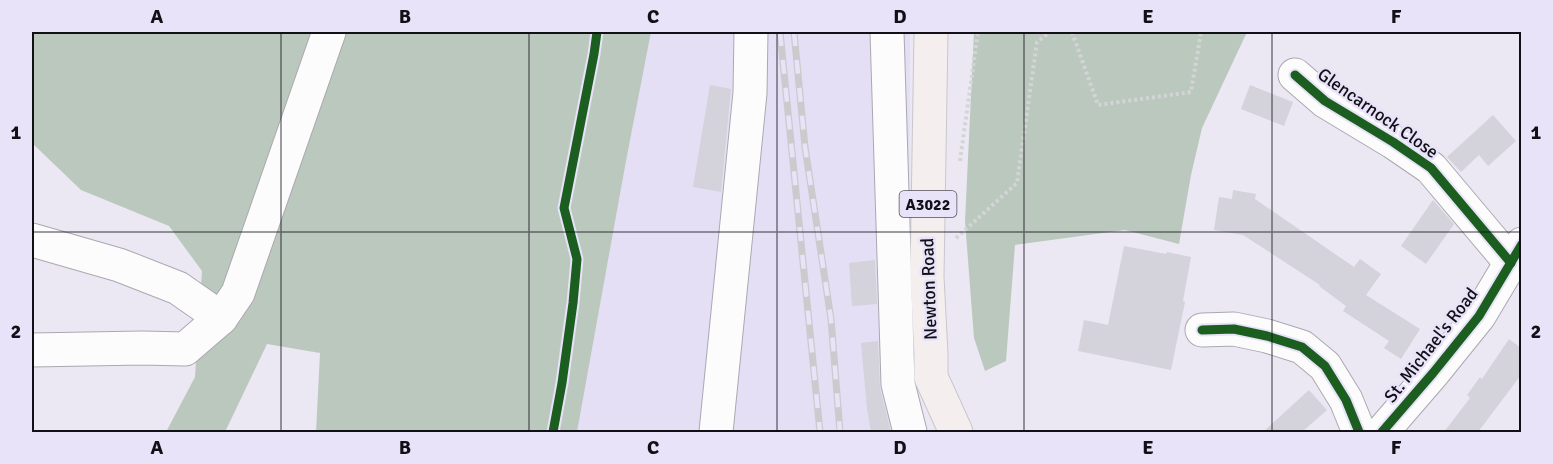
<svg xmlns="http://www.w3.org/2000/svg" width="1553" height="464" viewBox="0 0 1553 464" font-family="Signika,sans-serif">
  <style>
    .built { fill: #e4dff4 }
    .forest { fill: #bbc8be }
    .building { fill: #d4d2da }
    .lines { fill: none; stroke-linecap: round; stroke-linejoin: round }
    .minor-casing { stroke: #aba8b1; stroke-width: 35 }
    .major-casing { stroke: #c8c7cd; stroke-width: 35 }
    .path { stroke: #d4d4d7; stroke-width: 4; stroke-dasharray: 3 3; stroke-linecap: butt }
    .minor { stroke: #fcfcfd; stroke-width: 33 }
    .major { stroke: #f4eeef; stroke-width: 33 }
    .rail-casing { stroke: #cbcacd; stroke-width: 7 }
    .rail { stroke: #e8e3f8; stroke-width: 4.5; stroke-dasharray: 14; stroke-linecap: butt }
    .cycleway-casing { stroke: #e8e3f8; stroke-width: 13 }
    .cycleway { stroke: #1b5e20; stroke-width: 9 }
    .grid { fill: none; stroke: #121017; stroke-width: 1.5; stroke-opacity: 0.55 }
    .labels { text-anchor: middle; stroke-width: 5; stroke-linejoin: round; paint-order: stroke }
    .shield { fill: #e8e3f8; stroke: #524f5a; stroke-width: 1.5 }
    .shield-label { font-size: 16px; font-weight: bold; fill: #121017 }
    .street-label { font-size: 18px; fill: #121017; stroke: #e8e3f8 }
    .neatline { fill: none; stroke: #121017; stroke-width: 2 }
    .grid-label { font-size: 20px; text-anchor: middle; font-weight: bold; fill: #121017 }
  </style>
  <rect width="100%" height="100%" fill="#ebe8f3"/>
  <polygon class="built" points="651,32 910,32 909,373 924,432 577,432 626,161"/>
  <g class="forest">
    <polygon points="32,32 651,32 626,161 577,432 316,432 320,353 267,344 225,432 166,432 195,377 202,271 169,226 81,190 32,143"/>
    <polygon points="974,32 1247,32 1202,128 1191,175 1179,244 1125,230 1015,245 1006,361 985,371 974,338 965,221"/>
  </g>
  <g class="building">
    <polygon points="710,85 731,89 721,192 693,187"/>
    <polygon points="1250,85 1293,102 1284,126 1241,109"/>
    <polygon points="1493,115 1516,141 1488,166 1479,155 1461,172 1447,157"/>
    <polygon points="1233,190 1256,194 1255,199 1354,267 1360,259 1381,274 1366,295 1420,329 1401,359 1384,348 1389,341 1343,311 1346,306 1319,286 1320,285 1243,235 1214,230 1219,197 1232,199"/>
    <polygon points="1433,200 1454,224 1426,264 1401,246"/>
    <polygon points="1124,246 1166,254 1167,252 1191,257 1183,301 1185,302 1171,370 1078,351 1084,320 1108,325"/>
    <polygon points="875,260 877,304 852,306 849,263"/>
    <polygon points="1509,339 1521,348 1521,375 1478,432 1444,432 1470,398 1467,395 1480,377 1482,379"/>
    <polygon points="878,341 880,388 891,432 871,432 867,409 861,343"/>
    <polygon points="1309,390 1327,410 1302,432 1263,432"/>
  </g>
  <g class="lines">
    <defs>
      <g id="minor">
        <polyline points="887,32 898,384 910,432"/>
        <polyline points="1295,75 1325,101 1393,142 1431,168 1511,263"/>
        <polyline points="32,240 119,265 178,288 221,318"/>
        <polyline points="1202,330 1234,329 1267,336 1302,347 1325,366 1346,400 1359,432"/>
        <polyline points="32,350 142,348 185,349 221,318 238,293 329,32"/>
        <polyline points="716,432 750,93 751,32"/>
        <polyline points="1382,432 1433,373 1479,316 1522,244"/>
      </g>
      <polyline id="major" points="931,32 927,277 931,354 931,377 956,432"/>
    </defs>
    <use href="#minor" class="minor-casing"/>
    <use href="#major" class="major-casing"/>
    <g class="path">
      <polyline points="1072,32 1098,105 1191,92 1201,32"/>
      <polyline points="960,161 978,32"/>
      <polyline points="956,238 1017,183 1037,42 1050,32"/>
    </g>
    <use href="#minor" class="minor"/>
    <use href="#major" class="major"/>
    <defs>
      <g id="rail">
        <polyline points="780,32 820,432"/>
        <polyline points="794,32 805,147 831,319 840,432"/>
      </g>
    </defs>
    <use href="#rail" class="rail-casing"/>
    <use href="#rail" class="rail"/>
    <defs>
      <g id="cycleway">
        <polyline points="1295,75 1325,101 1393,142 1431,168 1511,263"/>
        <polyline points="1202,330 1234,329 1267,336 1302,347 1325,366 1346,400 1359,432"/>
        <polyline points="553,432 562,383 573,303 577,259 564,208 594,54 597,32"/>
        <polyline points="1382,432 1433,373 1479,316 1522,244"/>
      </g>
    </defs>
    <use href="#cycleway" class="cycleway-casing"/>
    <use href="#cycleway" class="cycleway"/>
  </g>
  <path class="grid" d="M281,32v400M529,32v400M777,32v400M1024,32v400M1272,32v400M32,232h1490"/>
  <g class="labels">
    <rect class="shield" x="899.5" y="191" width="57" height="26" rx="4.5"/>
    <g class="shield-label">
      <text x="928" y="210">A3022</text>
    </g>
    <g class="street-label">
      <text transform="translate(1378 113) rotate(35)" y="6">Glencarnock Close</text>
      <text transform="translate(929 289) rotate(-92)" y="6">Newton Road</text>
      <text transform="translate(1431 345) rotate(-52)" y="6">St. Michael's Road</text>
    </g>
  </g>
  <rect width="1553" height="464" fill="none" stroke="#e8e3f8" stroke-width="66"/>
  <rect x="33" y="33" width="1487" height="398" class="neatline"/>
  <g class="grid-label">
    <text x="157" y="23">A</text>
    <text x="405" y="23">B</text>
    <text x="653" y="23">C</text>
    <text x="900" y="23">D</text>
    <text x="1148" y="23">E</text>
    <text x="1396" y="23">F</text>
    <text x="16" y="139">1</text>
    <text x="1536" y="139">1</text>
    <text x="16" y="338">2</text>
    <text x="1536" y="338">2</text>
    <text x="157" y="454">A</text>
    <text x="405" y="454">B</text>
    <text x="653" y="454">C</text>
    <text x="900" y="454">D</text>
    <text x="1148" y="454">E</text>
    <text x="1396" y="454">F</text>
  </g>
</svg>
